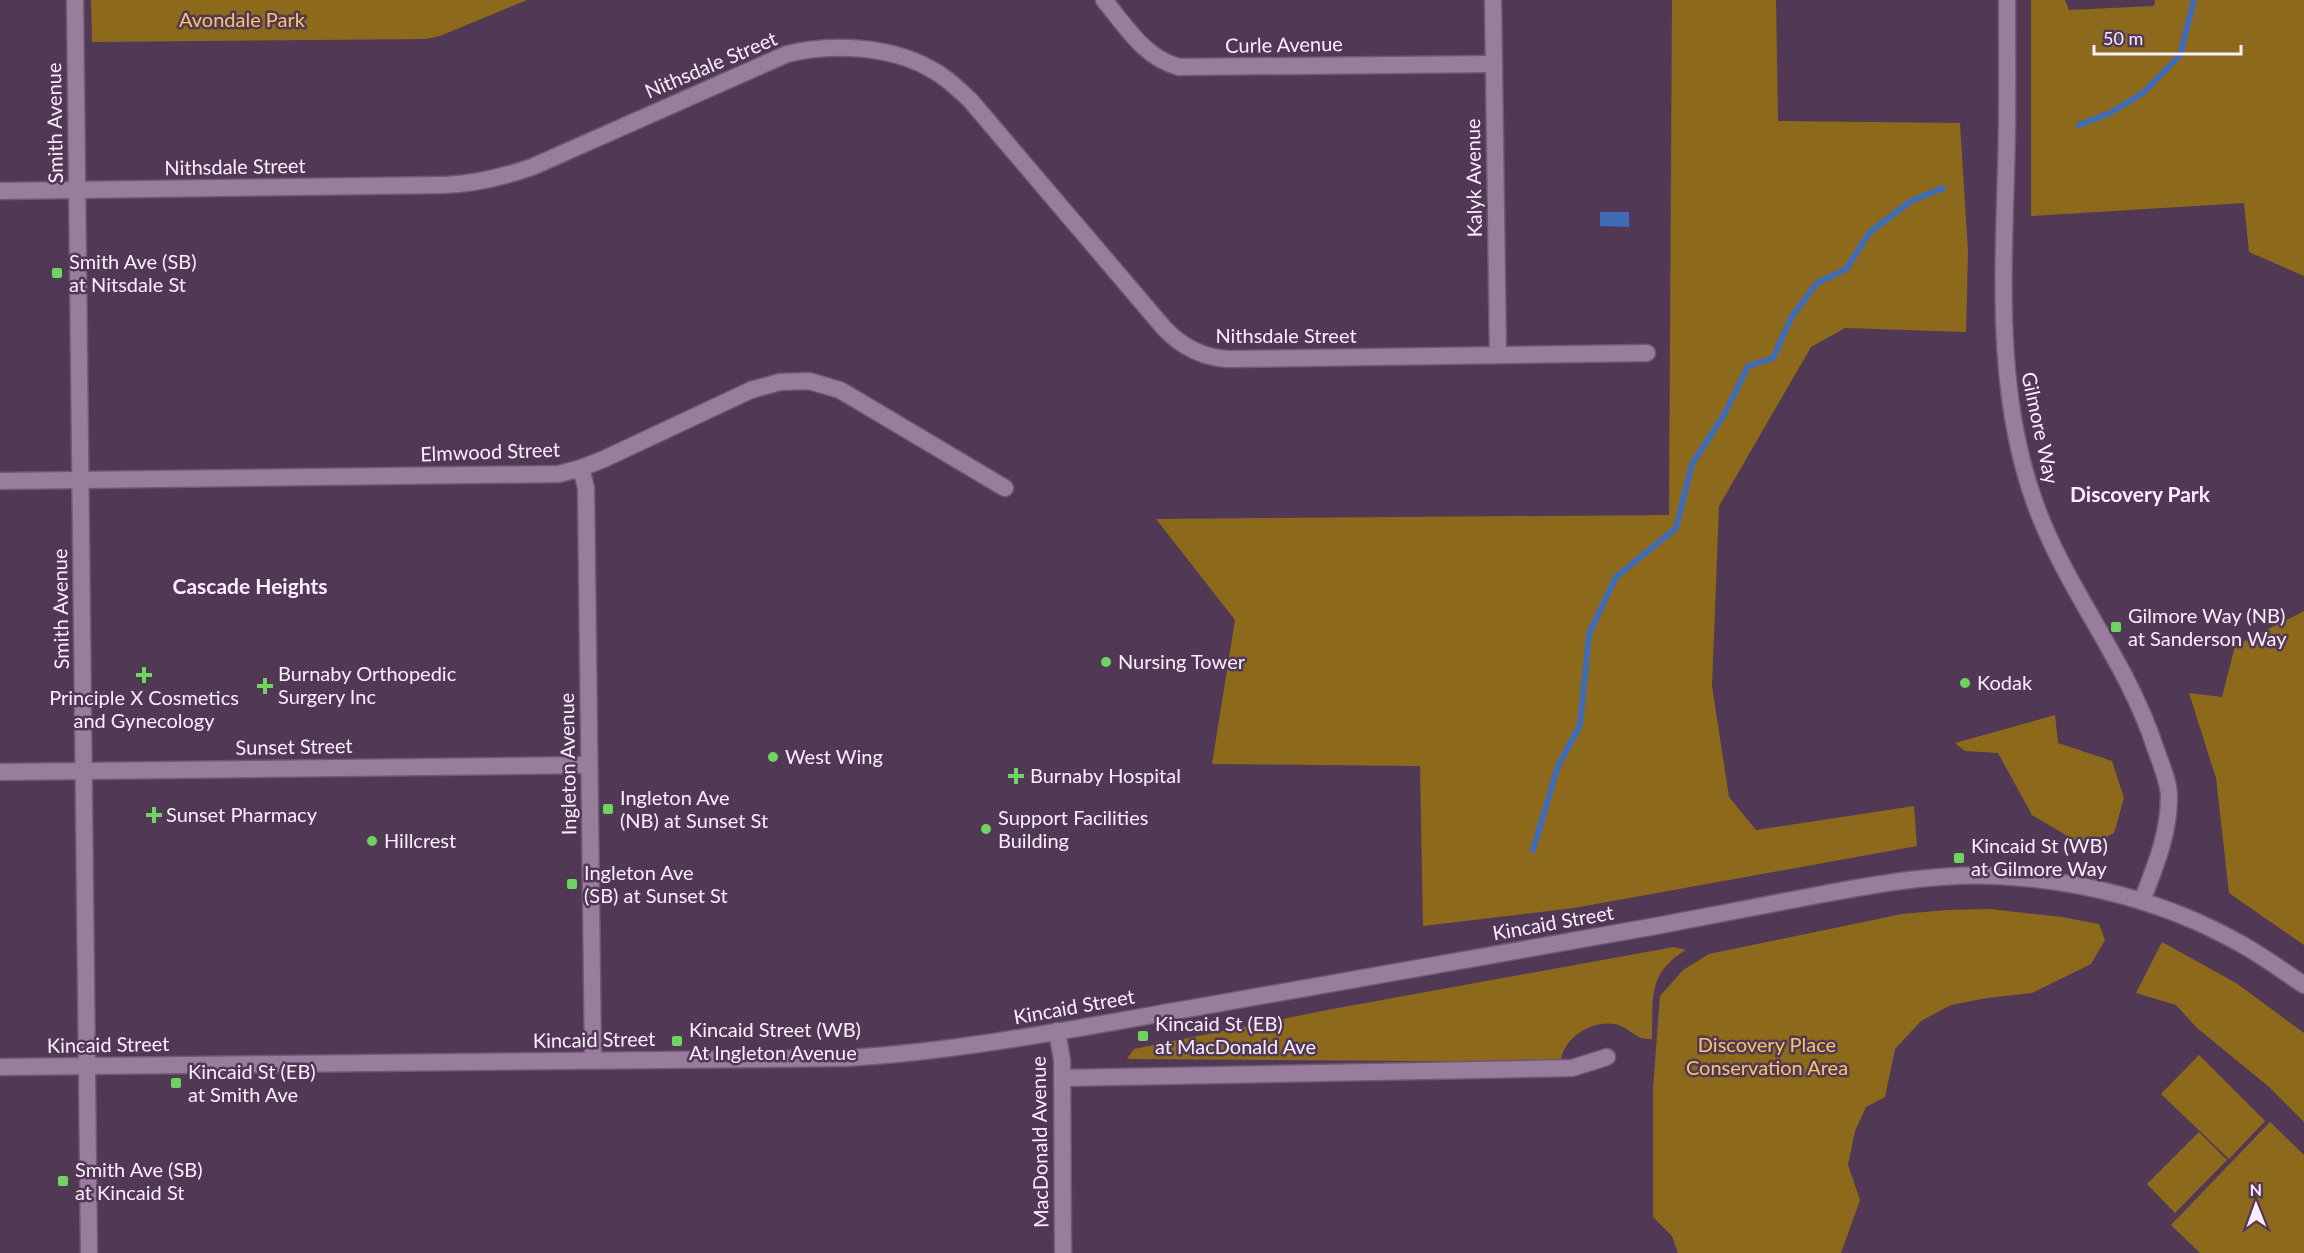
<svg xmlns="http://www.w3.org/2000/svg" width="2304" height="1253" viewBox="0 0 2304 1253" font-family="Lato,sans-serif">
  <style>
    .green { fill: #8d691c }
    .water { fill: #406bb7 }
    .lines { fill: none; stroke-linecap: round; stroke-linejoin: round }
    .stream { stroke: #406bb7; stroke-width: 6 }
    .minor-casing { stroke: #6d5971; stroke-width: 19 }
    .tertiary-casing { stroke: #6d5971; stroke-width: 19 }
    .minor { stroke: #987d9d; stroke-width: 16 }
    .tertiary { stroke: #987d9d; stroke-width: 16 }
    .poi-dot { fill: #6ed360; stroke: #513955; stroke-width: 2 }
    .labels { text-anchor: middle; stroke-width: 5; stroke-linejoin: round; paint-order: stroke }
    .park-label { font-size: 20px; fill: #f8c566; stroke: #513955 }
    .street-label { font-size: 20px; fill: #fcedfe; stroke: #513955 }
    .poi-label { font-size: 20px; fill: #fcedfe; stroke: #513955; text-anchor: start }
    .neighbourhood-label { font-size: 21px; font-weight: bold; fill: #fcedfe; stroke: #513955 }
  </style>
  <rect width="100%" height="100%" fill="#513955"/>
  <g class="green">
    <polygon points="91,0 527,0 440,36 426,39 92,42"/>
    <polygon points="1672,0 1776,0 1778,121 1960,123 1968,253 1966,332 1845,328 1811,347 1719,506 1712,686 1729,797 1756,830 1914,806 1917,846 1574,908 1423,926 1420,766 1212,764 1235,620 1156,519 1669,515"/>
    <polygon points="2031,0 2065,0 2069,10 2154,6 2155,0 2304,0 2304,276 2249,252 2244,203 2031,216"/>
    <polygon points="2304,611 2304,945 2229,893 2216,778 2189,693 2222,697 2235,646"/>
    <polygon points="2055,715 2058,743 2112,761 2124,798 2114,833 2086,847 2032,815 1998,753 1965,751 1955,743"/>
    <polygon points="1990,909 2062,917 2099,924 2105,940 2091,964 2032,993 1987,998 1951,1005 1921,1021 1895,1049 1885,1097 1866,1107 1855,1131 1848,1165 1860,1200 1841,1253 1678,1253 1672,1236 1653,1217 1653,1089 1660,996 1683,970 1709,954 1902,914 1947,910"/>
    <polygon points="2162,942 2236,983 2304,1033 2304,1122 2268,1086 2197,1028 2176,1005 2136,993"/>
    <path d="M1674,947l12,3c-39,23 -33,49 -34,89 -17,1 -20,-10 -34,-14 -24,-7 -56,13 -57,37l-434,-3 7,-10 193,-39z"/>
    <polygon points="2199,1055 2265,1121 2229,1159 2161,1094"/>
    <polygon points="2270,1122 2304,1155 2304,1253 2200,1253 2171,1225"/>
    <polygon points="2199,1132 2227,1160 2175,1213 2147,1184"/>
  </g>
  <polygon class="water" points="1600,212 1629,212 1629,227 1600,226"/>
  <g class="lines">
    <g class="stream">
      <polyline points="2079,125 2110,113 2143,93 2180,55 2194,0"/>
      <polyline points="1533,850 1558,766 1580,725 1589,634 1616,577 1676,528 1692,464 1725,413 1748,366 1773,358 1792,316 1817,283 1846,269 1870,232 1911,201 1943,188"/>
    </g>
    <defs>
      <g id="minor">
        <path d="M1104,0c22,26 40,58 75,67l315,-3"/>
        <polyline points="1493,0 1498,355"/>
        <path d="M0,191l444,-6c30,-1 59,-8 88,-18l255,-113c44,-11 102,-8 142,14 16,8 28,20 41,32l194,228c18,19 39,30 65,31l418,-6"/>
        <polyline points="581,468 586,488 593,1060"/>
        <polyline points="0,481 559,474 581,468 604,459 751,390 780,382 809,381 840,390 1005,488"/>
        <polyline points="0,772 588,765"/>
        <polyline points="1057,1031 1062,1060 1063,1253"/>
        <polyline points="1062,1078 1572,1068 1607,1057"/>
      </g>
      <g id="tertiary">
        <polyline points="75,0 89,1253"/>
        <path d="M2007,0c0,57 1,113 -1,170 -3,113 -10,228 30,336 31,85 91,155 119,241 5,15 14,34 14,50 0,37 -14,70 -27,104"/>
        <path d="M0,1067l847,-9c120,-7 239,-32 357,-52 151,-27 301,-53 452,-80 54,-10 108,-21 162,-31 59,-11 119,-22 179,-19 85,4 170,26 244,68 22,12 42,27 63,41"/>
      </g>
    </defs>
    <use href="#minor" class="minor-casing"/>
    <use href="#tertiary" class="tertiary-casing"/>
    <use href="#minor" class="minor"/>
    <use href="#tertiary" class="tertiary"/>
  </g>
  <g class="poi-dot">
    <rect x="51" y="267" width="12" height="12" rx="3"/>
    <rect x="2110" y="621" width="12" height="12" rx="3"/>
    <circle cx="1106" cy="662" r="6"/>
    <path d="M141 666h6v6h6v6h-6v6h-6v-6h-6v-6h6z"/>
    <circle cx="1965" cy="683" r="6"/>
    <path d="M262 677h6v6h6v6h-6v6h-6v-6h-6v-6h6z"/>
    <circle cx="773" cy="757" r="6"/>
    <path d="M1013 767h6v6h6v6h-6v6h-6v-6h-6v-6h6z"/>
    <rect x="602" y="803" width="12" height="12" rx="3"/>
    <path d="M151 806h6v6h6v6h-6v6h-6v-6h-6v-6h6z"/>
    <circle cx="986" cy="829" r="6"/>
    <circle cx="372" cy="841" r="6"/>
    <rect x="1953" y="852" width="12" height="12" rx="3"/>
    <rect x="566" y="878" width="12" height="12" rx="3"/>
    <rect x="1137" y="1030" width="12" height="12" rx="3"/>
    <rect x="671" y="1035" width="12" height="12" rx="3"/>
    <rect x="170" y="1077" width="12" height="12" rx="3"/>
    <rect x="57" y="1175" width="12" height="12" rx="3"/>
  </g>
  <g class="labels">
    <g class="park-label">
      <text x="242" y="27">Avondale Park</text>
      <text x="1767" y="1052">Discovery Place<tspan x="1767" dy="23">Conservation Area</tspan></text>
    </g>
    <g class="street-label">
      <text transform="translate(1284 45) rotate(-1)" y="7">Curle Avenue</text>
      <text transform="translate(711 65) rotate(-23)" y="7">Nithsdale Street</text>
      <text transform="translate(55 123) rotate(-91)" y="7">Smith Avenue</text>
      <text transform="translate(235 167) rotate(-1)" y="7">Nithsdale Street</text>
      <text transform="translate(1474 178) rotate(-91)" y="7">Kalyk Avenue</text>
      <text x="1286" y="343">Nithsdale Street</text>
      <text transform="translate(2040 428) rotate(78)" y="7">Gilmore Way</text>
      <text transform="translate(490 452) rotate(-2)" y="7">Elmwood Street</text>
      <text transform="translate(61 609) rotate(-91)" y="7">Smith Avenue</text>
      <text transform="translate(294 747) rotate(-1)" y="7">Sunset Street</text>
      <text transform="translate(568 764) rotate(-91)" y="7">Ingleton Avenue</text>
      <text transform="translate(1553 923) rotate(-10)" y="7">Kincaid Street</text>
      <text transform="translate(1074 1007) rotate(-10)" y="7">Kincaid Street</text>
      <text transform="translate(594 1040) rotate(-1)" y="7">Kincaid Street</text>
      <text transform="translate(108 1045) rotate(-1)" y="7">Kincaid Street</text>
      <text transform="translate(1040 1142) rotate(-91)" y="7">MacDonald Avenue</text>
    </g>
    <g class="poi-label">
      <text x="69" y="269">Smith Ave (SB)<tspan x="69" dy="23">at Nitsdale St</tspan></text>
      <text x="2128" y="623">Gilmore Way (NB)<tspan x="2128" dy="23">at Sanderson Way</tspan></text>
      <text x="1118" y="669">Nursing Tower</text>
      <text x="278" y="681">Burnaby Orthopedic<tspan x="278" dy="23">Surgery Inc</tspan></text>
      <text x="1977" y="690">Kodak</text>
      <text x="144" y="705" text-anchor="middle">Principle X Cosmetics<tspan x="144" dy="23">and Gynecology</tspan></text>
      <text x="785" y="764">West Wing</text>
      <text x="1030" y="783">Burnaby Hospital</text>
      <text x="620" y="805">Ingleton Ave<tspan x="620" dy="23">(NB) at Sunset St</tspan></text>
      <text x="166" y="822">Sunset Pharmacy</text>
      <text x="998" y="825">Support Facilities<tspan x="998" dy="23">Building</tspan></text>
      <text x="384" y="848">Hillcrest</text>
      <text x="1971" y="853">Kincaid St (WB)<tspan x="1971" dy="23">at Gilmore Way</tspan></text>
      <text x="584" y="880">Ingleton Ave<tspan x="584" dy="23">(SB) at Sunset St</tspan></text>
      <text x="1155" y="1031">Kincaid St (EB)<tspan x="1155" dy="23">at MacDonald Ave</tspan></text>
      <text x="689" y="1037">Kincaid Street (WB)<tspan x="689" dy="23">At Ingleton Avenue</tspan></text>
      <text x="188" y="1079">Kincaid St (EB)<tspan x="188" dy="23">at Smith Ave</tspan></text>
      <text x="75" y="1177">Smith Ave (SB)<tspan x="75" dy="23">at Kincaid St</tspan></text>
    </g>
    <g class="neighbourhood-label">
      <text x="2140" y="502">Discovery Park</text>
      <text x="250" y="594">Cascade Heights</text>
    </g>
  </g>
  <g transform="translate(2256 1205) rotate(359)" stroke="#513955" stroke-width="4.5" paint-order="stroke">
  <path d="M0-4.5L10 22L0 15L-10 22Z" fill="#fcedfe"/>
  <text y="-9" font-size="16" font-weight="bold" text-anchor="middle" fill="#fcedfe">N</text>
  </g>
  <path d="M2094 45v9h147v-9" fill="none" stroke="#fcedfe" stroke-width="3"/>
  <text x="2103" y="45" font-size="18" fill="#fcedfe" stroke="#513955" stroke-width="4.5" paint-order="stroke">50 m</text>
</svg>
